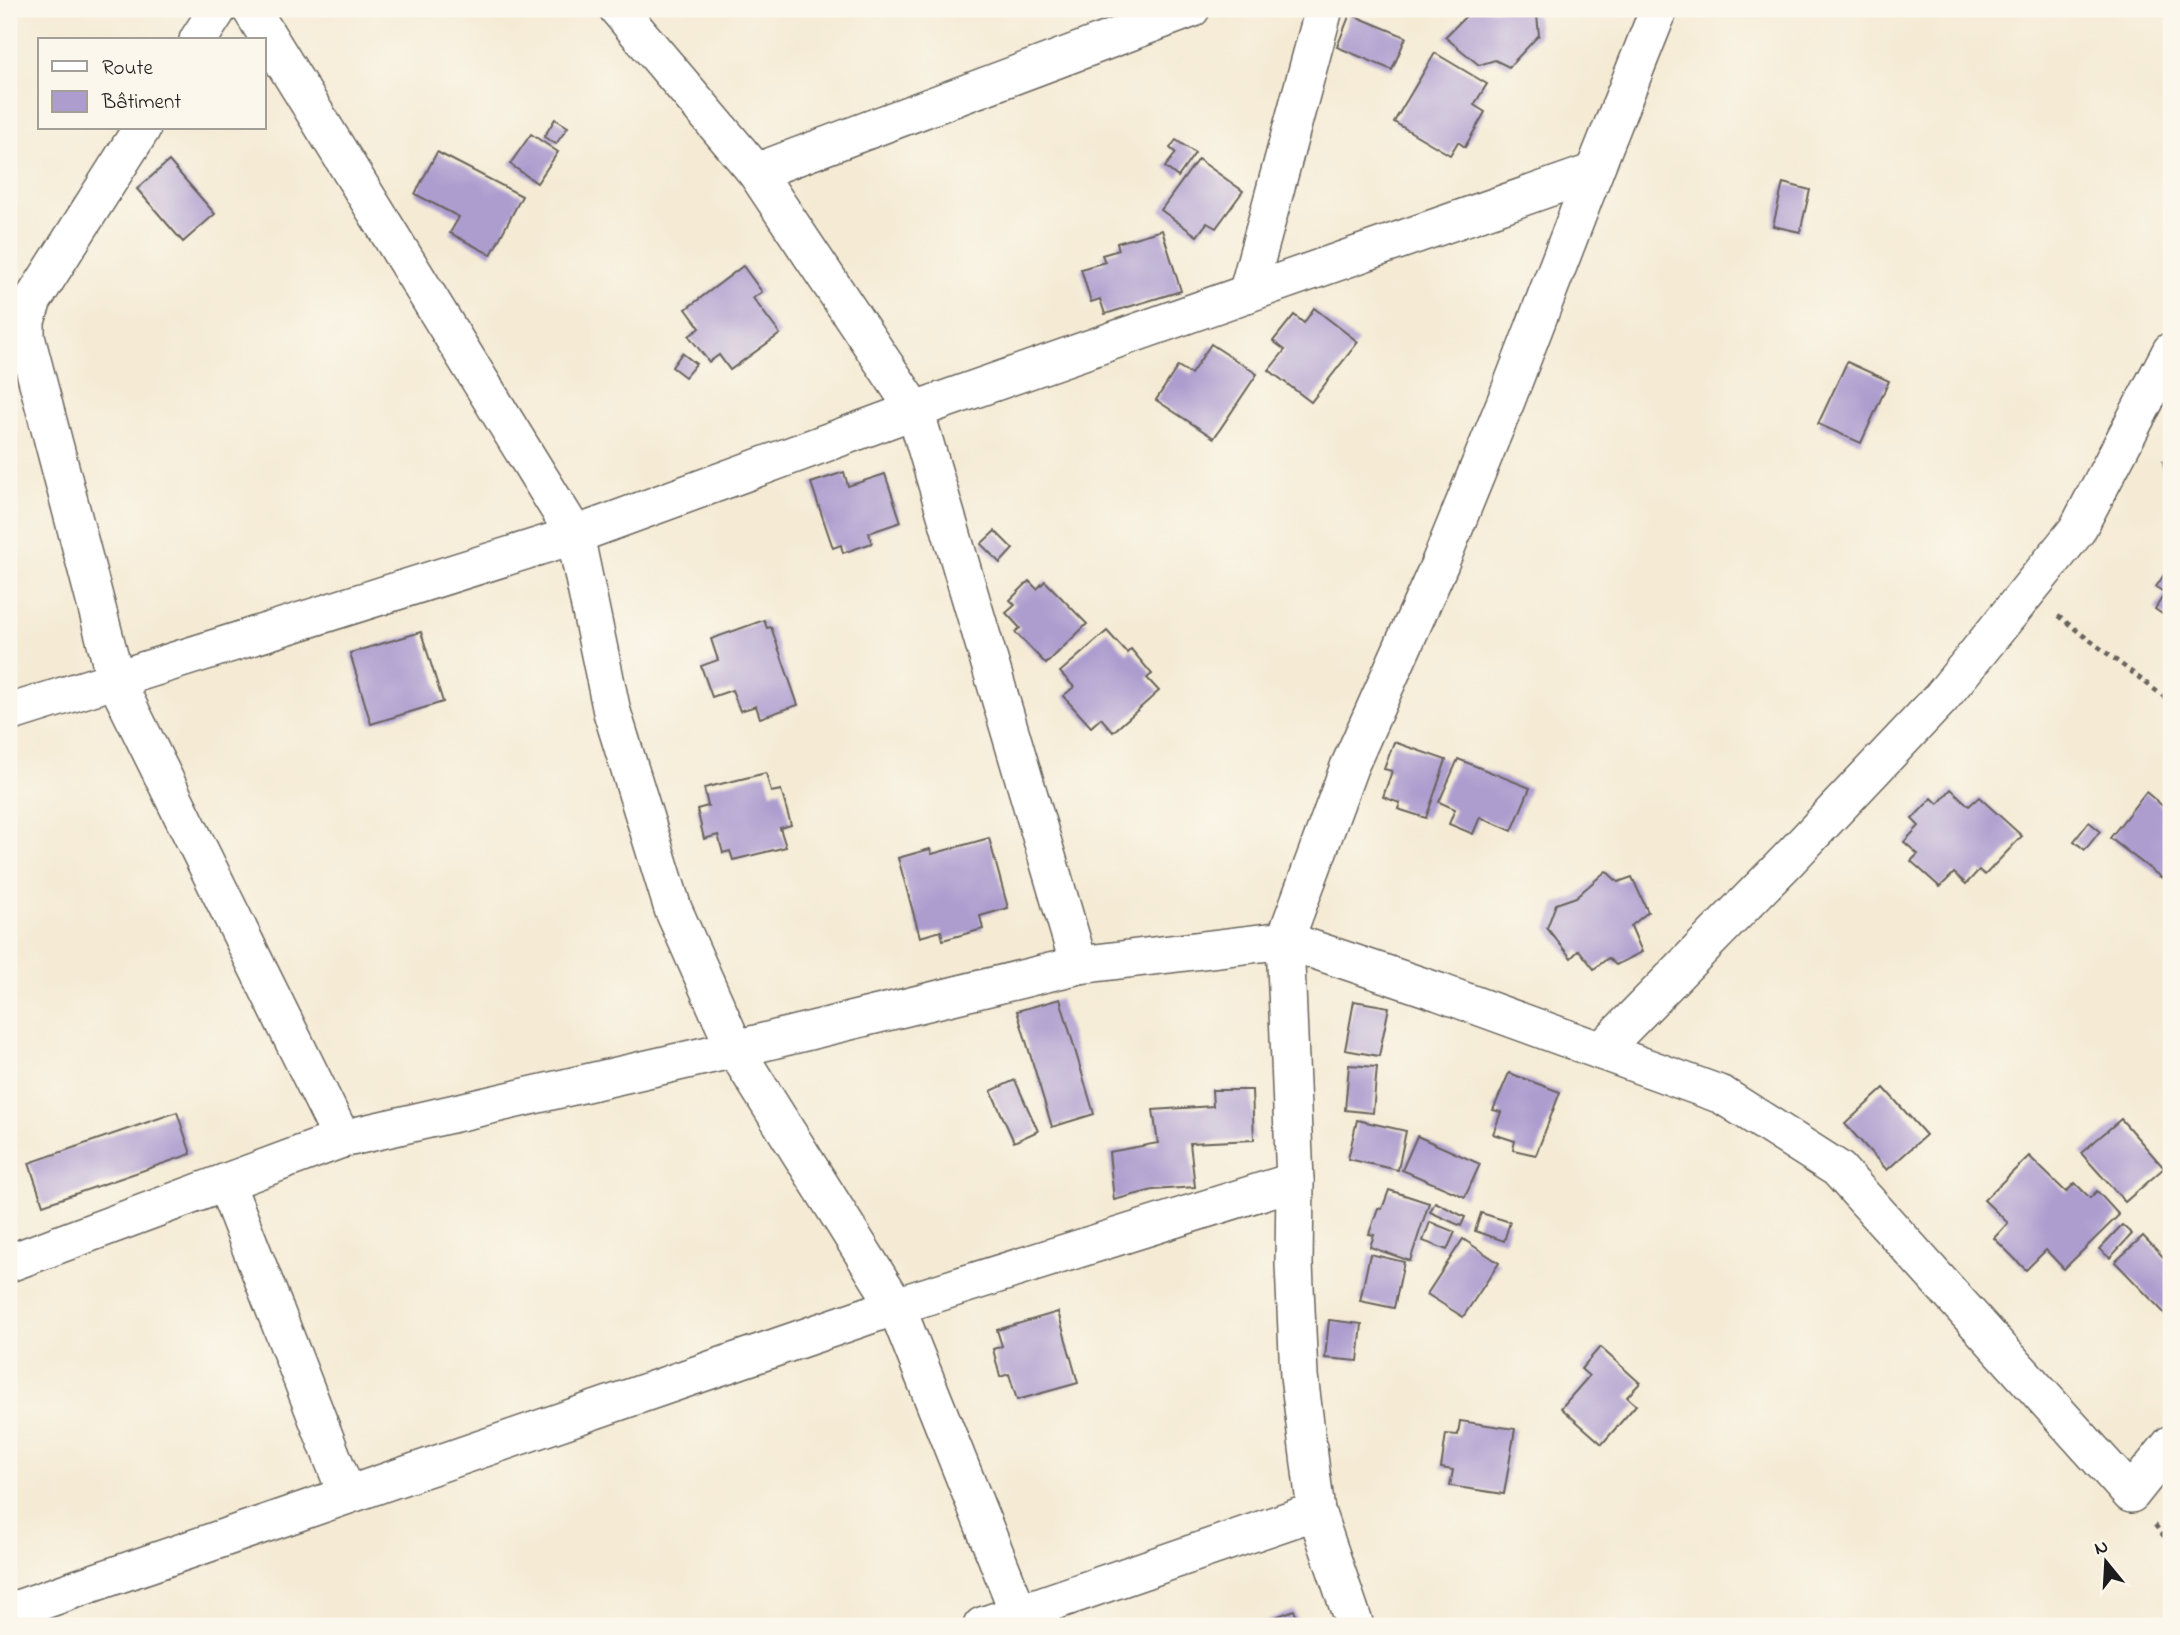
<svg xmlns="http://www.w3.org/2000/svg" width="2180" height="1635" viewBox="0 0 2180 1635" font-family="'Indie Flower',sans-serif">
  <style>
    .building { fill: #ad9dcf }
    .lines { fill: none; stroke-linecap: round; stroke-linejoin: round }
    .minor-casing { stroke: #68645d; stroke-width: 40 }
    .path { stroke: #68645d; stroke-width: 4.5; stroke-dasharray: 5 5; stroke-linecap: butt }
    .minor { stroke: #fff; stroke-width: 37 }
  </style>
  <rect width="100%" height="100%" fill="#fbf7ec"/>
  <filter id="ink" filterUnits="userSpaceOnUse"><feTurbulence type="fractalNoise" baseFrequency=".0143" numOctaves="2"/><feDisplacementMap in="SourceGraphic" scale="14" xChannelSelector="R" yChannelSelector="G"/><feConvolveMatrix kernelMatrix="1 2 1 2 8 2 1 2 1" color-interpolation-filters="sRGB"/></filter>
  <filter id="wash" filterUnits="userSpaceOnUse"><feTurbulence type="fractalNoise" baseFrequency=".00686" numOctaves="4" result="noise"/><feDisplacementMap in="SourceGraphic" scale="28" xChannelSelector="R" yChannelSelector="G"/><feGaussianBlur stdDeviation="1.57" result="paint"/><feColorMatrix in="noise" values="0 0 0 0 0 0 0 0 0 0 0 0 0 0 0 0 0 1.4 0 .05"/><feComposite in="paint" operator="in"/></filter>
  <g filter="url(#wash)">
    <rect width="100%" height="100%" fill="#f5ebd5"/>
    <g id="blocks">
      <g class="building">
        <polygon points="1473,9 1524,9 1537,16 1539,35 1509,67 1495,60 1479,65 1445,37"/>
        <polygon points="1350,14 1406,37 1392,70 1337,47"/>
        <polygon points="1435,53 1487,84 1474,105 1485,112 1465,147 1458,142 1450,155 1394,122"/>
        <polygon points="555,119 568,127 556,144 544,137"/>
        <polygon points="531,134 558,152 537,183 510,164"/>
        <polygon points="1176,140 1195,153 1178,177 1165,167 1176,153 1170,148"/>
        <polygon points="437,152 522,196 491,255 450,233 459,217 415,194"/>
        <polygon points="1198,159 1243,191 1216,228 1207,223 1197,236 1161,210"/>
        <polygon points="169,161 215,214 183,242 137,189"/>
        <polygon points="1783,183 1810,190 1800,232 1773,226"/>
        <polygon points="1162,230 1181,291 1105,314 1100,299 1091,302 1081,269 1105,262 1102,255 1119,250 1117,243"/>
        <polygon points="743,266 762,292 753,298 780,334 730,370 719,355 709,362 689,336 700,328 686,309"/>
        <polygon points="1314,308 1358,342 1311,402 1269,370 1285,350 1273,341 1294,315 1304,323"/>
        <polygon points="1211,344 1257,374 1214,438 1156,400 1178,366 1191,374"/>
        <polygon points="682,353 696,364 685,377 672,367"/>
        <polygon points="1847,362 1889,381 1861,443 1818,424"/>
        <polygon points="2171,450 2171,485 2167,483 2163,462"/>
        <polygon points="844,472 848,486 885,474 901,522 869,533 872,543 843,553 841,545 833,548 811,483"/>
        <polygon points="995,531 1013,549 1000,563 981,544"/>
        <polygon points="2171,564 2171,620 2155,609 2165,593 2156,587"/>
        <polygon points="1029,581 1037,589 1045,581 1087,624 1046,664 1015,632 1020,628 1006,613 1015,605 1010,600"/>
        <polygon points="764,620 767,628 771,627 798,705 760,718 756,706 740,711 732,690 712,697 701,666 718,660 711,639"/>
        <polygon points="1107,631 1127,653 1131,649 1152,674 1147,678 1159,691 1113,732 1101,718 1091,727 1063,696 1074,687 1060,672"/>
        <polygon points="421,632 443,702 371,724 350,653"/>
        <polygon points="1394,742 1446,760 1426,818 1398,809 1400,803 1383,797 1392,771 1384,769"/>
        <polygon points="1458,759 1530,788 1512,831 1480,817 1473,834 1449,824 1455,809 1439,802"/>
        <polygon points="766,773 771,792 781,790 791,825 780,828 786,847 733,860 730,851 723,853 718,835 704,839 697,809 708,806 704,788"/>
        <polygon points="1951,789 1969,806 1979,797 2022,836 1985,875 1979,870 1966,884 1954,873 1940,887 1911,861 1918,854 1904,842 1919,826 1912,819 1932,798 1938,804"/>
        <polygon points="2146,792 2171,813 2171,866 2162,878 2110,838"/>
        <polygon points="2089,822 2100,831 2085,850 2074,841"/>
        <polygon points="989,838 1008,908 980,916 983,929 943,940 941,931 920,937 898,858 930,849 932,854"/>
        <polygon points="1606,871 1618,882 1632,877 1648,912 1631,926 1642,952 1616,965 1608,958 1594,969 1579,950 1571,958 1547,928 1556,904 1576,897"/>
        <polygon points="1060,999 1094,1114 1052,1127 1017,1011"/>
        <polygon points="1354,1001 1389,1007 1379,1056 1345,1050"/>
        <polygon points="1349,1065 1377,1067 1373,1113 1345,1110"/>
        <polygon points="1509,1073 1560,1092 1536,1155 1513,1150 1515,1141 1493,1134 1501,1112 1493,1110"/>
        <polygon points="1015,1080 1038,1131 1014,1142 991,1091"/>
        <polygon points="1884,1088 1926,1135 1887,1170 1845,1124"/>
        <polygon points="1212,1090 1252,1090 1254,1140 1190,1143 1195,1187 1153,1190 1114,1200 1109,1152 1158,1143 1153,1110 1213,1106"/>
        <polygon points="177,1112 191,1154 43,1205 29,1163"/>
        <polygon points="2121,1119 2164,1168 2125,1202 2081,1153"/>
        <polygon points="1357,1120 1406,1131 1398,1170 1348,1159"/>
        <polygon points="1417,1136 1480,1164 1465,1197 1402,1170"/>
        <polygon points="2029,1156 2066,1192 2075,1183 2090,1198 2097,1191 2119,1215 2064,1269 2046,1250 2026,1270 1994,1238 2008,1223 1984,1200"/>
        <polygon points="1389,1190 1429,1203 1410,1261 1370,1247 1374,1235 1369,1234 1378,1208 1382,1209"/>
        <polygon points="1435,1202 1465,1217 1461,1226 1430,1212"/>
        <polygon points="1481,1213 1510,1222 1504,1241 1475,1231"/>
        <polygon points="1430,1222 1455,1232 1447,1250 1423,1241"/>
        <polygon points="2122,1225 2132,1234 2110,1258 2099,1249"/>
        <polygon points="2143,1236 2171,1265 2171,1320 2115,1262"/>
        <polygon points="1463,1239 1499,1263 1463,1317 1427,1294"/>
        <polygon points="1370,1254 1404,1262 1394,1308 1360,1301"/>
        <polygon points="1058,1312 1078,1383 1017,1400 1009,1374 1000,1377 993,1349 1002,1346 997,1330"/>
        <polygon points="1329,1320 1362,1324 1358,1361 1325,1358"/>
        <polygon points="1600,1347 1640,1383 1627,1397 1636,1405 1602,1444 1561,1408 1589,1376 1581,1369"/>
        <polygon points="1460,1421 1515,1429 1504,1494 1450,1486 1453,1470 1441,1468 1446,1434 1458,1435"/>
        <polygon points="1294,1610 1300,1626 1252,1626"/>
      </g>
    </g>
  </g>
  <g filter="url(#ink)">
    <use href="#blocks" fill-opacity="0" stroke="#68645d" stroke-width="2"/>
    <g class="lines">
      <defs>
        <g id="minor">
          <polyline points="251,9 575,535 612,712 673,909 735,1049 896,1306 1024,1626"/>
          <polyline points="618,9 756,172 1191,9"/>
          <polyline points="198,40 218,9"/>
          <polyline points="142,128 33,300 26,321 26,337 116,681 342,1139"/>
          <polyline points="756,172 915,410 1079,965"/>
          <polyline points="1247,294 1324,9"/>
          <polyline points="9,713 575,535 915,410 1594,172"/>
          <polyline points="1601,1051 1788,860 1941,698 2077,530 2171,351"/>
          <polyline points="226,1184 347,1495"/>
          <polyline points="9,1263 342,1139 735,1049 1079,965 1285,940 1439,992 1722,1095 1838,1169 2131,1494 2171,1444"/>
          <polyline points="9,1612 896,1306 1295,1181"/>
          <polyline points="982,1626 1316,1511"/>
          <polyline points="1355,1626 1316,1511 1299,1376 1294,1264 1295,1181 1285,940 1349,767 1440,563 1506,401 1594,172 1659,9"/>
        </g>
      </defs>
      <use href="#minor" class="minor-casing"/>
      <g class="path">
        <polyline points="2058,616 2171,702"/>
        <polyline points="2155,1525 2171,1545"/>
      </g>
      <use href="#minor" class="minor"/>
    </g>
  </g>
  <rect width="2180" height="1635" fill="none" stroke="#fbf7ec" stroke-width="35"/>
  <rect x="38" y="38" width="228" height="91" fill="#fbf7ec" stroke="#a29f99" stroke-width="2"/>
  <rect x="52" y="61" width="35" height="10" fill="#ffffff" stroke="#a29f99" stroke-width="2"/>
  <text x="102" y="74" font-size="21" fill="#1c1c1c">Route</text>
  <rect x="52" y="91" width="35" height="21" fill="#ad9dcf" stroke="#a29f99" stroke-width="2"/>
  <text x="102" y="108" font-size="21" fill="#1c1c1c">Bâtiment</text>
  <g transform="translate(2106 1562) rotate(342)" stroke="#fbf7ec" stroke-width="5" paint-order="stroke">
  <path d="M0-5L12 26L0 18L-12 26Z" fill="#1c1c1c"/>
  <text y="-10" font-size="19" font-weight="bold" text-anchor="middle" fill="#1c1c1c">N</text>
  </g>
</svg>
